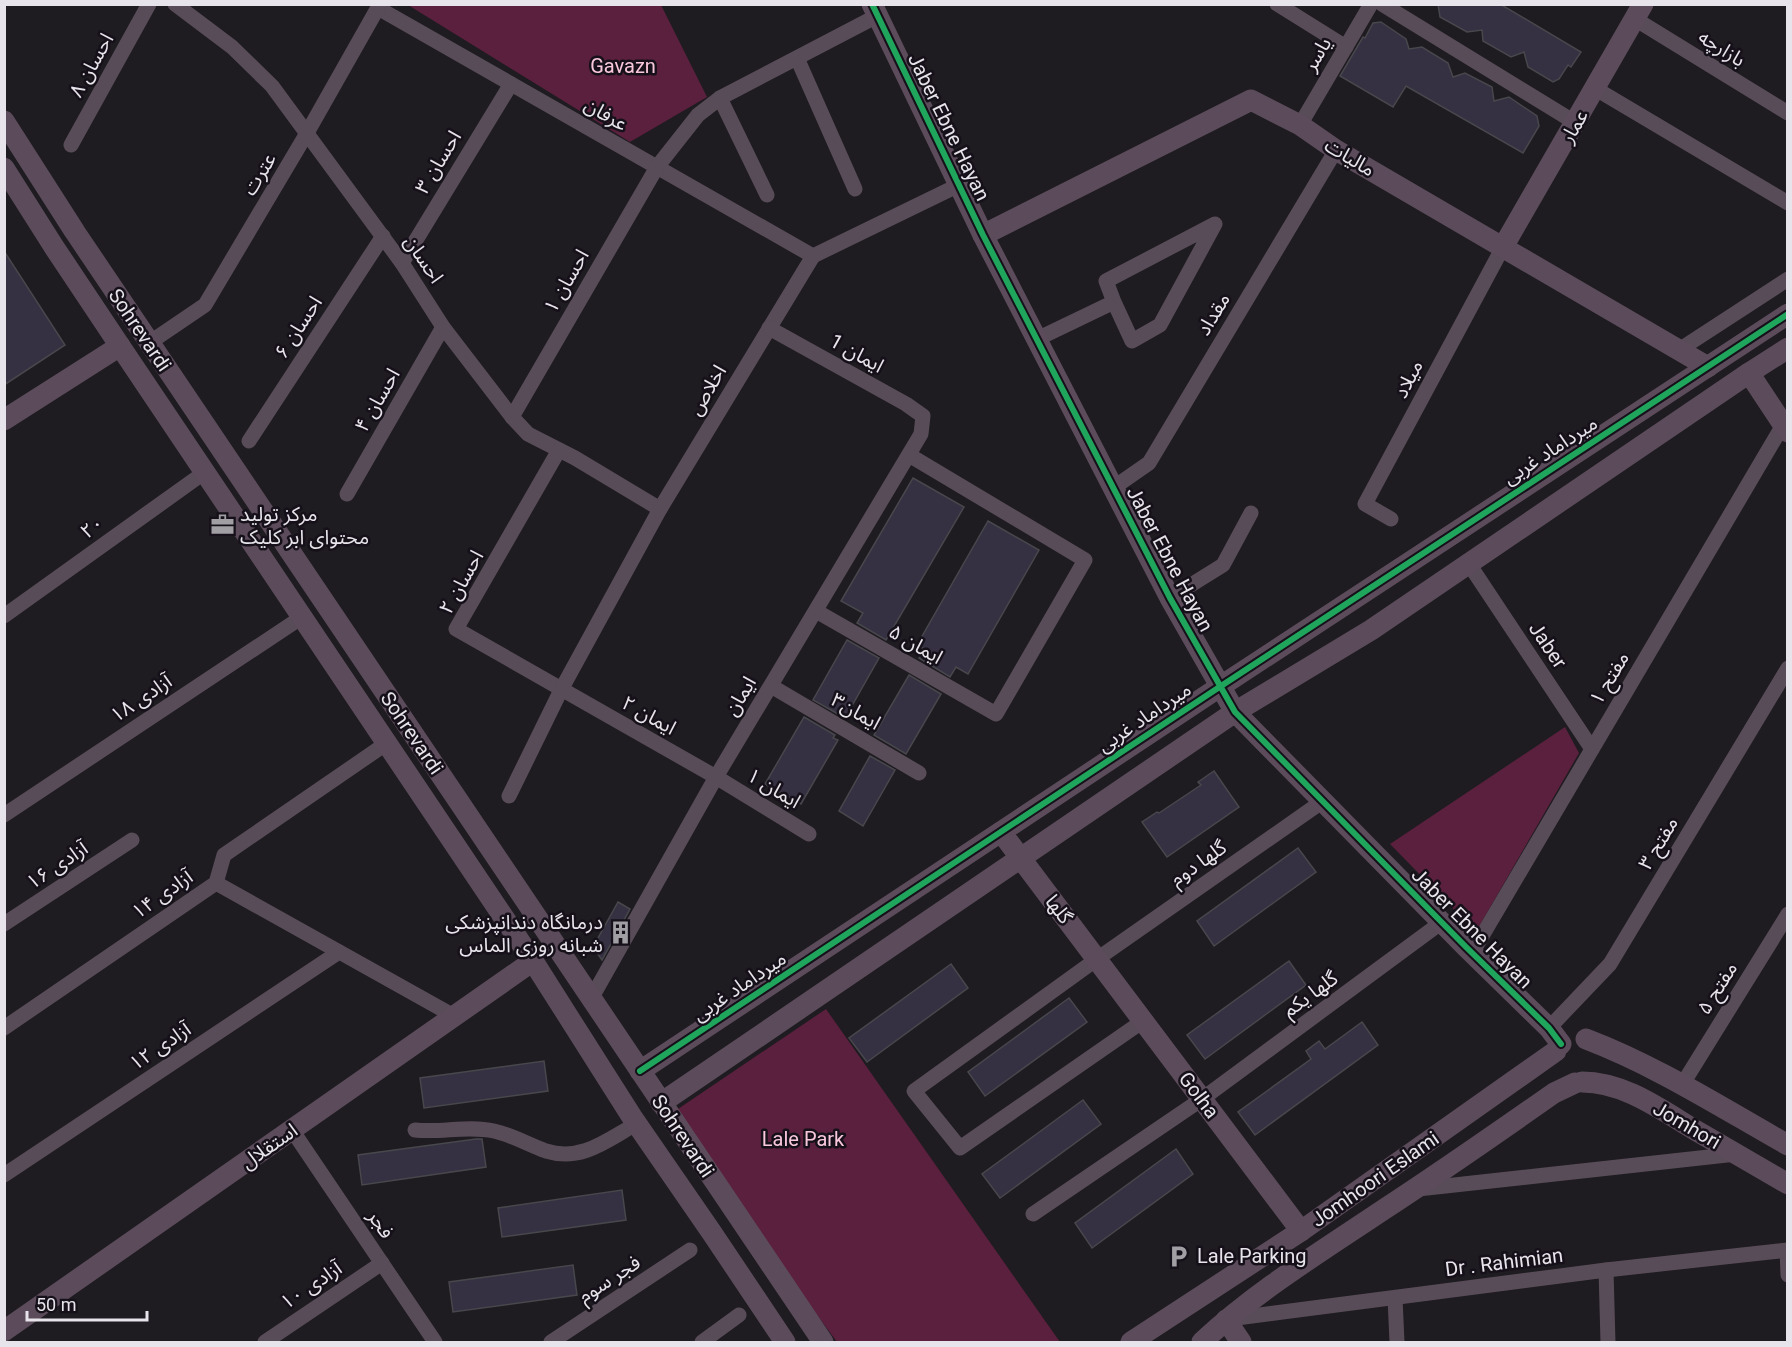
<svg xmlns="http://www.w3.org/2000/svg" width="1792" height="1347" viewBox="0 0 1792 1347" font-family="Roboto,'Noto Sans Arabic',sans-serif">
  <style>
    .green { fill: #5a203d }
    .building { fill: #353142; stroke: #48474c; stroke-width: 1.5 }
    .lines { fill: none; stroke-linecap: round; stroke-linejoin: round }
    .street { stroke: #584c58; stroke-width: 15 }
    .secondary { stroke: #5c4c5b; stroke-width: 21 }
    .cycleway-casing { stroke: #151019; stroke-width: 10 }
    .cycleway { stroke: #20a55d; stroke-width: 6 }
    .labels { text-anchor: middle; stroke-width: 5; stroke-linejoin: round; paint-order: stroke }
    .street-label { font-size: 20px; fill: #e7e4eb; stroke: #151019 }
    .park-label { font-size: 20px; fill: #f9c7db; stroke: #151019 }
    .poi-label { font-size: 20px; fill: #e7e4eb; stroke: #151019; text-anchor: start }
  </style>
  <rect width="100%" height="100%" fill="#1e1b21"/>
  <g class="green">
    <polygon points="408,5 661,5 707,97 630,142"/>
    <polygon points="1565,727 1579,753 1476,932 1390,844"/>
    <polygon points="826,1009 1060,1342 837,1342 669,1115"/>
  </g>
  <g class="building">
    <polygon points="1438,4 1500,4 1581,52 1571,67 1568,65 1559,79 1553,82 1528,67 1524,52 1511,57 1483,41 1482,30 1467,32 1440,17"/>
    <polygon points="1381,22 1406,39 1409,49 1422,47 1448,63 1453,77 1465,73 1492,87 1494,101 1509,97 1537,116 1539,126 1523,153 1406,86 1393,107 1340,76 1363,37 1365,38 1373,23"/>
    <polygon points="4,251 65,345 4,385"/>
    <polygon points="913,478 964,507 886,640 857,623 863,613 841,601"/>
    <polygon points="988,521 1039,550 968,674 956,667 950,677 919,658 924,649 917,645"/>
    <polygon points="847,640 879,658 845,718 813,700"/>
    <polygon points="909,675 941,694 906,754 874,735"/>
    <polygon points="804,717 835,735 833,738 838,740 801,804 765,784"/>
    <polygon points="870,756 895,770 863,826 839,811"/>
    <polygon points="1214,771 1239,807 1167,857 1142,822 1157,812 1159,813 1201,785 1198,782"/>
    <polygon points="1298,848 1316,872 1214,946 1197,921"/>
    <polygon points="618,902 630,909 602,960 593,947"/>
    <polygon points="1289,961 1306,985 1205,1059 1187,1035"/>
    <polygon points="951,964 968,988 867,1062 849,1038"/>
    <polygon points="1069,998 1087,1022 985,1096 968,1072"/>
    <polygon points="1362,1022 1378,1045 1255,1135 1238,1112 1311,1059 1306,1051 1319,1041 1325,1049"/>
    <polygon points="544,1061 548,1091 424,1108 420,1078"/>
    <polygon points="1083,1100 1101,1124 1000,1198 982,1174"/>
    <polygon points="476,1139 482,1139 486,1167 362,1185 358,1155"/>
    <polygon points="1176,1149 1193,1174 1092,1248 1075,1223"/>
    <polygon points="622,1190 626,1220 502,1237 498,1208"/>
    <polygon points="573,1265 577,1295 453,1312 449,1282"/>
  </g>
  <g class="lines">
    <g class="street">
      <polyline points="175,4 232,47 272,86 402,263 443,327 512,417 528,434 575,458 660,509"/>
      <polyline points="1277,4 1346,47"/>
      <polyline points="1382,4 1576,123"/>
      <polyline points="378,8 813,256"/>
      <polyline points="1635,19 1788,113"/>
      <polyline points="797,58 855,189"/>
      <polyline points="1596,89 1788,203"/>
      <polyline points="720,98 767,195"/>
      <polyline points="1300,125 1371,4"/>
      <polyline points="71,145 149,4"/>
      <polyline points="402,263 511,84"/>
      <polyline points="1037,339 1114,302 1106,281 1215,224 1160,325 1132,341 1114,302"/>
      <polyline points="149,343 205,305 307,133 380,4"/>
      <polyline points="1679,350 1788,279"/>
      <polyline points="512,417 657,167 698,115 720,98 877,16"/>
      <polyline points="249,441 383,236"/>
      <polyline points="559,450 456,629 716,777 809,834"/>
      <polyline points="1113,488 1149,463 1336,150"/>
      <polyline points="347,494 443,327"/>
      <polyline points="1391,519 1365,504 1503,247"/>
      <polyline points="1469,564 1592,749"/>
      <polyline points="1170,598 1223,565 1251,513"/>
      <polyline points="816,611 996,714 1085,560 909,455"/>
      <polyline points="4,616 205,472"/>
      <polyline points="771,686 919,773"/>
      <polyline points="509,796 561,690 660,509 813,256 959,185"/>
      <polyline points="4,815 302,617"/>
      <polyline points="216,883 454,1016"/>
      <polyline points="4,924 132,840"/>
      <polyline points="1472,953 1783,425"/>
      <polyline points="591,999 716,777 921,434 923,416 906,404 769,328"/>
      <polyline points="1143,1021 960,1148 914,1091 1097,959 1323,801"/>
      <polyline points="4,1028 216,883 224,855 387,743"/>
      <polyline points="1549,1028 1610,964 1788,668"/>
      <polyline points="1682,1085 1788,914"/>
      <polyline points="292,1130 435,1342"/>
      <path d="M415,1130c26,3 53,-5 79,1 18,4 35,14 52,20 36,11 61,-11 90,-27"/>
      <polyline points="4,1175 339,952"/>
      <polyline points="1418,1189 1736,1154"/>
      <polyline points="1033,1214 1202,1099 1442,922"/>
      <polyline points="1787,1250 1788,1275"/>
      <polyline points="1606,1270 1608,1342"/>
      <polyline points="1395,1298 1397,1342"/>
      <polyline points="1229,1319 1606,1270 1788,1250"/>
      <polyline points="265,1342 382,1263"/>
      <polyline points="551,1342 690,1250"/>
      <polyline points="702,1342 739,1315"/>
    </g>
    <g class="secondary">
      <polyline points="872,4 983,235 1170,598 1235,712 1466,947 1549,1028 1561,1044"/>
      <polyline points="4,121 75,232 823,1342"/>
      <polyline points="4,168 54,247 120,346 533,961 632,1117 712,1233 785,1342"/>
      <polyline points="983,235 1251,100 1300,125 1336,150 1708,367"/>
      <polyline points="1503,247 1643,4"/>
      <polyline points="1749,373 1788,432"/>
      <polyline points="4,420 120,346"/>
      <polyline points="1001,832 1301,1231"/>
      <path d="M1586,1039c71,27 136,69 202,106"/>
      <polyline points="640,1071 1221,686 1788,314"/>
      <path d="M1582,1082c42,0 78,27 113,48 31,18 62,36 93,54"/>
      <polyline points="661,1103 1235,712 1371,630 1749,373 1788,348"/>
      <polyline points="1226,1320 1241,1342"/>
      <polyline points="4,1331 533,961"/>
      <polyline points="1131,1342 1301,1231 1556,1051"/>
      <path d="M1202,1342c53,-50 120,-91 181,-132 58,-38 114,-77 171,-117l21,-10"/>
    </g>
    <defs>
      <g id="cycleway">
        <polyline points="872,4 983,235 1170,598 1235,712 1466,947 1549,1028 1561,1044"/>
        <polyline points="640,1071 1221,686 1788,314"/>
      </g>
    </defs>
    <use href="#cycleway" class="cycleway-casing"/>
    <use href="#cycleway" class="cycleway"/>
  </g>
  <defs>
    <symbol id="office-bare" viewBox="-9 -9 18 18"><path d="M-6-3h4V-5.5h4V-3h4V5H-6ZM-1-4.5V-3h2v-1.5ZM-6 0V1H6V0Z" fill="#a19ea4" stroke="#151019" stroke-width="2.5" paint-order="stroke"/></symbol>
    <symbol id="building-bare" viewBox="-9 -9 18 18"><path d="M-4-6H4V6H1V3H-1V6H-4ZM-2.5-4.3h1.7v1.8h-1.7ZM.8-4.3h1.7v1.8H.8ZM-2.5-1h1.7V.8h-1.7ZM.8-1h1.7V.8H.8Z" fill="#a19ea4" stroke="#151019" stroke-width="2.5" paint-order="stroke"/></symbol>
    <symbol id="parking-bare" viewBox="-9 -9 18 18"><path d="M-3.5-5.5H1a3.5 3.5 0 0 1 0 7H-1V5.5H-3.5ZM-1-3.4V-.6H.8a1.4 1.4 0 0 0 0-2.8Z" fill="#a19ea4" stroke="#151019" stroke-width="2.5" paint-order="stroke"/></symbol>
  </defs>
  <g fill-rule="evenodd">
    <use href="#office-bare" x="206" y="508" width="33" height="33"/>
    <use href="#building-bare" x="604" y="916" width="33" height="33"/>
    <use href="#parking-bare" x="1162" y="1240" width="33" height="33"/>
  </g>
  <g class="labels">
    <g class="street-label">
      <text transform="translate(1722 48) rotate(32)" y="7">بازارچه</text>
      <text transform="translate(1317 54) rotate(-59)" y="7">یاسر</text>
      <text transform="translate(91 65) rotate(-61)" y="7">احسان ۸</text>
      <text transform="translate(606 114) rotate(30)" y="7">عرفان</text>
      <text transform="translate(1574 126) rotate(-60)" y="7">عمار</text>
      <text transform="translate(949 127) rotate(64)" y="7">Jaber Ebne Hayan</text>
      <text transform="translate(1350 157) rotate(31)" y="7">مالیات</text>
      <text transform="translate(438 162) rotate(-59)" y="7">احسان ۳</text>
      <text transform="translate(259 174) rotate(-59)" y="7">عترت</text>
      <text transform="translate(424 259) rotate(56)" y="7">احسان</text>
      <text transform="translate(566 281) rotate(-60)" y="7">احسان ۱</text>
      <text transform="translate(1213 314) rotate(-59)" y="7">مقداد</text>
      <text transform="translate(298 327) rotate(-57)" y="7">احسان ۶</text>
      <text transform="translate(140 330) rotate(56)" y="7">Sohrevardi</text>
      <text transform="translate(857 353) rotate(29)" y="7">ایمان 1</text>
      <text transform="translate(1408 379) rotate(-62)" y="7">میلاد</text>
      <text transform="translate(707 390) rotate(-59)" y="7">اخلاص</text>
      <text transform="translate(377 400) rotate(-60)" y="7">احسان ۴</text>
      <text transform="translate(1550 450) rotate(-33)" y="7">میرداماد غربی</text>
      <text transform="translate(92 527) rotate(-36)" y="7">۲۰</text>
      <text transform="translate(1170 559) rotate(62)" y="7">Jaber Ebne Hayan</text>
      <text transform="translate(461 582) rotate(-61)" y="7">احسان ۲</text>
      <text transform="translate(916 644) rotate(30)" y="7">ایمان ۵</text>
      <text transform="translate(1548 645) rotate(56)" y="7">Jaber</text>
      <text transform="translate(1609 678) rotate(-59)" y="7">مفتح ۱</text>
      <text transform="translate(740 696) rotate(-59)" y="7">ایمان</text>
      <text transform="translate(141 698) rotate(-34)" y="7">آزادی ۱۸</text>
      <text transform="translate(856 711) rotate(30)" y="7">ایمان۳</text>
      <text transform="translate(649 715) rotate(29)" y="7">ایمان ۲</text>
      <text transform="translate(1144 717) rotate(-34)" y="7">میرداماد غربی</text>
      <text transform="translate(412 733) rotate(56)" y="7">Sohrevardi</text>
      <text transform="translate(774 788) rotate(31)" y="7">ایمان ۱</text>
      <text transform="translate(1658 843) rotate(-59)" y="7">مفتح ۳</text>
      <text transform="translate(1198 863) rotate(-35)" y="7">گلها دوم</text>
      <text transform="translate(57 865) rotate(-34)" y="7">آزادی ۱۶</text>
      <text transform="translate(162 894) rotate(-35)" y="7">آزادی ۱۴</text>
      <text transform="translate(1059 909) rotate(53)" y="7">گلها</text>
      <text transform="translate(1472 928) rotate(45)" y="7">Jaber Ebne Hayan</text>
      <text transform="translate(739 986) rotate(-34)" y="7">میرداماد غربی</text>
      <text transform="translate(1717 988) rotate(-58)" y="7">مفتح ۵</text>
      <text transform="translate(1310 994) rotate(-36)" y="7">گلها یکم</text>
      <text transform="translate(160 1046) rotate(-34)" y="7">آزادی ۱۲</text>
      <text transform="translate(1199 1095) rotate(53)" y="7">Golha</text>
      <text transform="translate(1687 1125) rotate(30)" y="7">Jomhori</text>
      <text transform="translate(683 1136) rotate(56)" y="7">Sohrevardi</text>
      <text transform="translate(269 1146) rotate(-35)" y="7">استقلال</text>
      <text transform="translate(1375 1179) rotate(-35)" y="7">Jomhoori Eslami</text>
      <text transform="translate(381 1224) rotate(56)" y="7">فجر</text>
      <text transform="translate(1504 1262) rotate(-7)" y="7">Dr . Rahimian</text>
      <text transform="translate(609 1279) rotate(-33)" y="7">فجر سوم</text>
      <text transform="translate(311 1285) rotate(-34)" y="7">آزادی ۱۰</text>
    </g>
    <g class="park-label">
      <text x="623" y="73">Gavazn</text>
      <text x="803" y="1146">Lale Park</text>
    </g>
    <g class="poi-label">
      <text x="240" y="521">مرکز تولید<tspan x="240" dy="23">محتوای ابر کلیک</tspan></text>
      <text x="603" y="929" text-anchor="end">درمانگاه دندان‍‍پزشکی<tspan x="603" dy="23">شبانه روزی الماس</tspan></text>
      <text x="1197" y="1263">Lale Parking</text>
    </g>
  </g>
  <rect width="1792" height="1347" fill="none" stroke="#e7e4eb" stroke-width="12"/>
  <path d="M27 1311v9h120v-9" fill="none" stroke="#e7e4eb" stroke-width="3"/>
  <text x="36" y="1311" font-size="18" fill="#e7e4eb" stroke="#151019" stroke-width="4.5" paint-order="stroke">50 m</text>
</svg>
